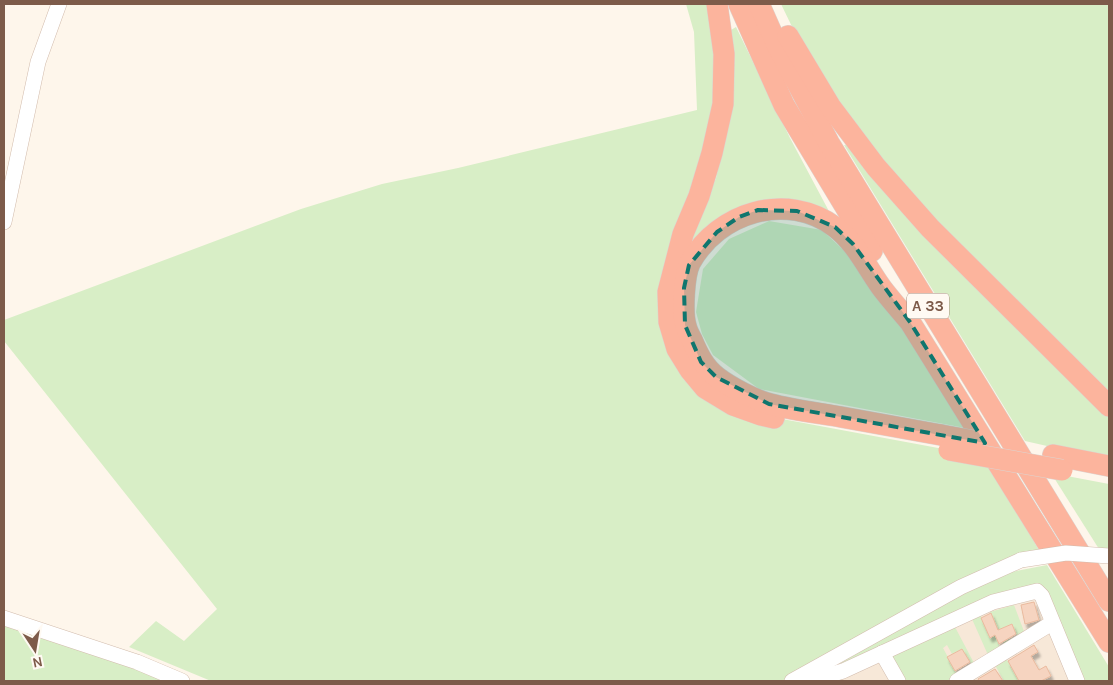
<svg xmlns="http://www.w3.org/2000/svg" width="1113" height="685" viewBox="0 0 1113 685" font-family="Karla,sans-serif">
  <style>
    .residential { fill: #f7e8d8 }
    .green { fill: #d8eec6 }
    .building { fill: #f6d4c0; stroke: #eaba9e; filter: url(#shadow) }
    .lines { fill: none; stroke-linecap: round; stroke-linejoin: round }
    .minor-casing { stroke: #d3bdae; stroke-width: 16 }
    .highway-casing { stroke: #ddd4d0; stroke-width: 22 }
    .minor { stroke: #fff; stroke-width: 15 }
    .highway { stroke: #fcb49d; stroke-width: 21 }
    .minor-bridge-casing { stroke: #d3bdae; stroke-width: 16; stroke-linecap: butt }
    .highway-bridge-casing { stroke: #ddd4d0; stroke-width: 22; stroke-linecap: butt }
    .minor-bridge { stroke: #fff; stroke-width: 15 }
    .highway-bridge { stroke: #fcb49d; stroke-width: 21 }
    .marked { fill: #0f766e; fill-opacity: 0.2; stroke: #0f766e; stroke-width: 4; stroke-dasharray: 10 6; stroke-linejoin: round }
    .labels { text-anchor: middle; stroke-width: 4; stroke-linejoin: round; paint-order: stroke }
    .shield { fill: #fffaf3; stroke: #a48b7d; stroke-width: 1 }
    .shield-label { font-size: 15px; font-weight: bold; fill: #7d5b4a }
  </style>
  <defs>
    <filter id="shadow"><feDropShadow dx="2.5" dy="4.5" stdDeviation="1" flood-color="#0004"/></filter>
  </defs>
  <rect width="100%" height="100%" fill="#fef6eb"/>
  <polygon class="residential" points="1029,588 1081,681 817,681"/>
  <g class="green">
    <polygon points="686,4 712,4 718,104 664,314 761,415 949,450 987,461 1043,557 1021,560 792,681 211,681 129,647 156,621 184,641 217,609 4,341 4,320 301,209 382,184 458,168 697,110 694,32"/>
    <polygon points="781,4 1109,4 1109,391 918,204 813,70"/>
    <polygon points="736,27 790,138 831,215 787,200 687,247 716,178 731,108 731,30"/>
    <polygon points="844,145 854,146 1109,409 1109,460 1025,441"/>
    <polygon points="769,221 822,230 866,271 965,428 759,389 713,355 702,334 696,312 703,269 729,239"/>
    <polygon points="1051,473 1109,484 1109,551 1099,549"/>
    <polygon points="1047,565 1109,667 1109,681 1081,681 1039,588 837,670 833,667 967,591 1011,572"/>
    <polygon points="1014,605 1025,634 1005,645 1003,642 1017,636 1012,624 998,630 990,612"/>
    <polygon points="981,616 990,638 1000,633 1002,638 997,640 1000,647 988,655 972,619"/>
    <polygon points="4,619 179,681 4,681"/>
    <polygon points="955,627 974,663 972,665 962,649 952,654 947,645 943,648 957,674 949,681 901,681 891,652"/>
    <polygon points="1006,658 1019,681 1004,681 995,665"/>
  </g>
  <g class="building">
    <polygon points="1034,602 1039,620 1025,624 1021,605"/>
    <polygon points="991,613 998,630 1012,624 1016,634 999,644 995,635 990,638 981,618"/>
    <polygon points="1034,645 1038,652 1031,656 1039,670 1046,666 1051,676 1041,681 1019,681 1008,661"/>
    <polygon points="962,649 970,662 955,671 947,657"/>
    <polygon points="995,669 1003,681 979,681 978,679"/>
  </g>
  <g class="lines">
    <defs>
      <g id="minor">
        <polyline points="4,222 38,62 59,4"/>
        <polyline points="4,618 137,662 182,681"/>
        <polyline points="882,653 898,681"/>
        <polyline points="802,676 823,677 843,671 993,602 1037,591 1042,596 1077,681"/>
        <polyline points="792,681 961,587 1021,560"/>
        <polyline points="957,681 1052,623"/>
      </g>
      <g id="highway">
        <polyline points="717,4 724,54 723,104 712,153 699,196 683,234 668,292 669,322 677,349 690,370 705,388 733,405 761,415 774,418"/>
        <polyline points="739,4 784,105 872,251"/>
        <polyline points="759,4 778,47 829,143 1109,601"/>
        <polyline points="788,36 830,106 876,167 930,228 1109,406"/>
        <path d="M941,435c-33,-6 -67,-12 -100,-18 -23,-4 -48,-7 -71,-13 -15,-4 -40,-17 -53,-27 -13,-10 -19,-23 -25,-37 -2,-4 -5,-9 -6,-14 -4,-13 -2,-51 4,-63 28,-51 97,-72 145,-36 21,16 31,39 46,60 9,12 19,23 29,35l199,320"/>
        <polyline points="1053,455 1109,466"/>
      </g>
    </defs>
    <use href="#minor" class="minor-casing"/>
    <use href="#highway" class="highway-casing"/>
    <use href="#minor" class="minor"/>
    <use href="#highway" class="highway"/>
    <defs>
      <polyline id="minor-bridge" points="1021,560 1066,553 1109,556"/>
      <g id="highway-bridge">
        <polyline points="941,435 974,441"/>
        <polyline points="949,450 1062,470"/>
      </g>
    </defs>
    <use href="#minor-bridge" class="minor-bridge-casing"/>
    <use href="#highway-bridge" class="highway-bridge-casing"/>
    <use href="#minor-bridge" class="minor-bridge"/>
    <use href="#highway-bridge" class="highway-bridge"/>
  </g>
  <path class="marked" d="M758,210l39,1 38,16 18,17 57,78 75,121 -216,-39 -53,-27 -15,-15 -16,-37 -1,-37 5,-23 28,-33 22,-15z"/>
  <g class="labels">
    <rect class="shield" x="907" y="293.5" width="42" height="25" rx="4"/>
    <g class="shield-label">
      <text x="928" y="311">A 33</text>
    </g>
  </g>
  <rect width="1113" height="685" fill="none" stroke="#7d5b4a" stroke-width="10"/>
  <g transform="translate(35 650) rotate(168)" stroke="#fffaf3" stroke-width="4" paint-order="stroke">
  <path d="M0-4L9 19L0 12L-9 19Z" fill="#7d5b4a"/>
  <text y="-8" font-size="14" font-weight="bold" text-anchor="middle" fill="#7d5b4a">N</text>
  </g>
</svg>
